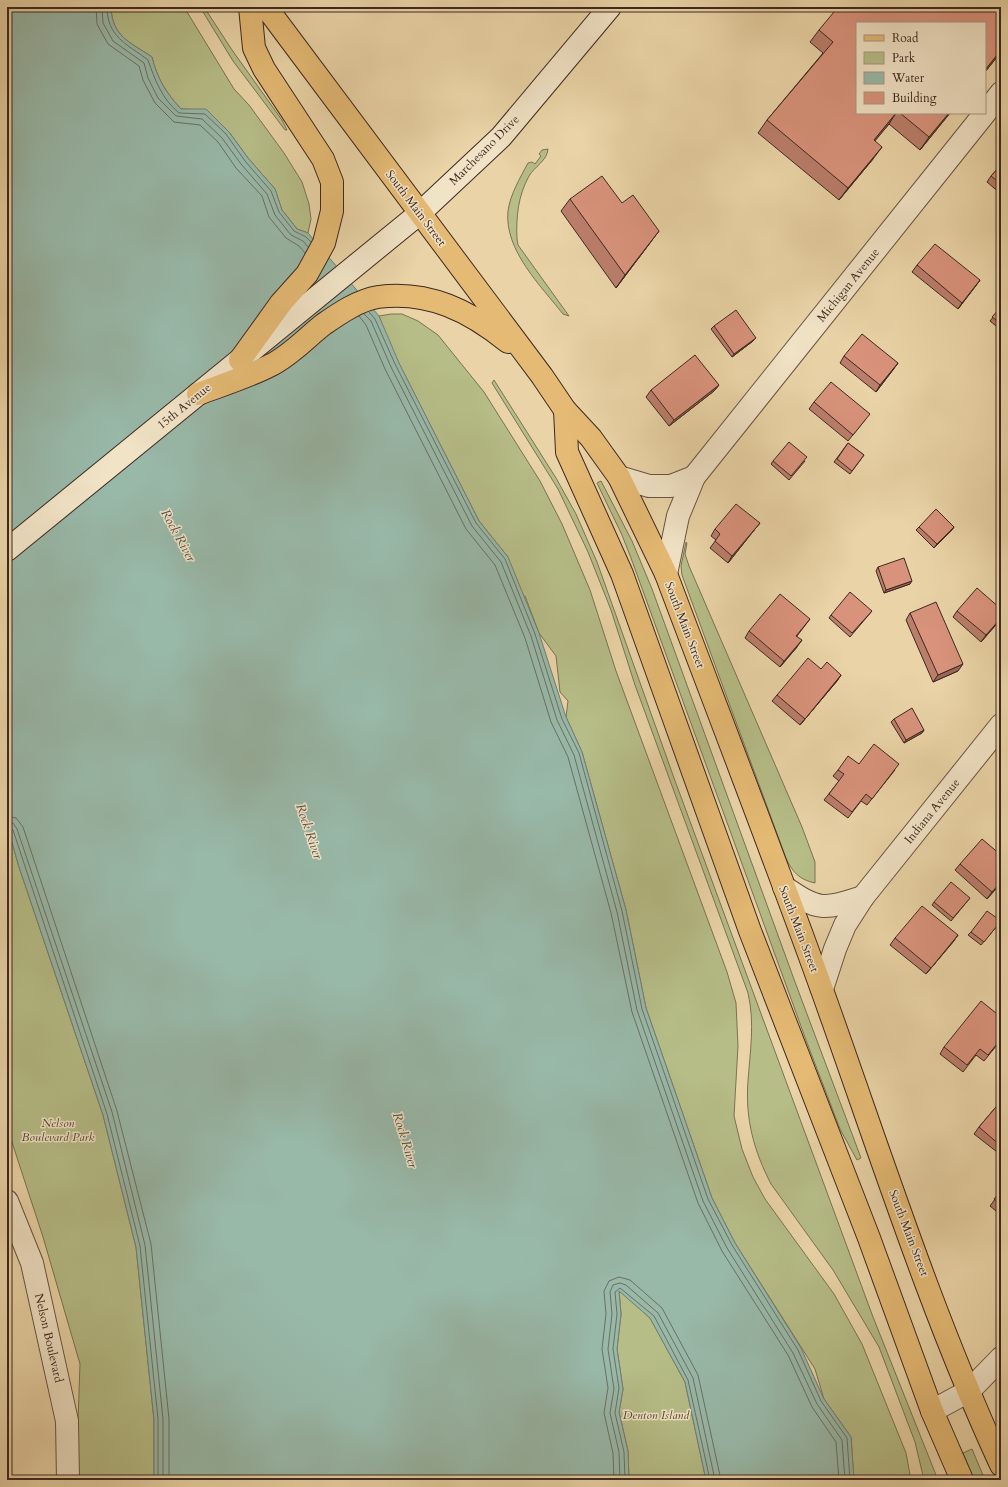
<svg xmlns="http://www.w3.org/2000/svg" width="1008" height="1487" viewBox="0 0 1008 1487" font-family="Cardo,serif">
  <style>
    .green { fill: #b6bd87; stroke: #7a7254 }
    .water { fill: #98b8a8; stroke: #747e72 }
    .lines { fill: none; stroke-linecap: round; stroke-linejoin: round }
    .shore { stroke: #6a7064; stroke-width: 1 }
    .minor-casing { stroke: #685342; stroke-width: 24 }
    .secondary-casing { stroke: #3d2821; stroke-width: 24 }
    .primary-casing { stroke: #3d2821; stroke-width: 24 }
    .minor { stroke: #f1e3c6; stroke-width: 22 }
    .secondary { stroke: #f1e3c6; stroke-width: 22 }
    .primary { stroke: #e5ba74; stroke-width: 22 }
    .wall { fill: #bb7e6b; stroke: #3d2821 }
    .shaded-wall { fill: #986757; stroke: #3d2821 }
    .building { fill: #d9937c; stroke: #3d2821 }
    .labels { text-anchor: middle; stroke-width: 3; stroke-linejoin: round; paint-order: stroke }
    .street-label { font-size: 12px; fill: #3d2821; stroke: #f1e3c6 }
    .park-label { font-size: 12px; font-style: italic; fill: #554635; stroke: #f1e3c6 }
    .water-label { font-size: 13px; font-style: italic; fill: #544c43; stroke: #f1e3c6 }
  </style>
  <rect width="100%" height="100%" fill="#ead4a7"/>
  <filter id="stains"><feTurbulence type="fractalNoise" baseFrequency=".005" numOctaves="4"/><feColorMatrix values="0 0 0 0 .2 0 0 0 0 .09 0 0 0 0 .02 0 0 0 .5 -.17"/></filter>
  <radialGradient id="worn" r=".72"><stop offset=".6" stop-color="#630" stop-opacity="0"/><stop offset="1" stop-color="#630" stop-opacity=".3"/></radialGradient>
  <g class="green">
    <path d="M111,7h73l50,82 15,16 35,48 18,29 7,22 2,15 -3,14 -11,-4 -7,-9 -8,-10 -7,-21 -27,-31 -19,-26 -23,-22 -25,-1c-15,-16 -24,-31 -29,-52 -22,-15 -40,-20 -41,-50z"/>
    <polygon points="200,7 204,7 232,50 282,120 287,130 285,130 233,61"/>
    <path d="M548,149c-1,12 -13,17 -19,27 -11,20 -13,41 -12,63l1,6 51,71 -6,-2c-22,-28 -59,-64 -55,-103 2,-16 12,-33 20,-48l4,-1 3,2 6,-8 -2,-2 3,-4z"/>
    <polygon points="391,314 402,314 418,321 438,335 484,392 540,481 562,524 590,590 616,671 727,972 736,1003 738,1046 734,1116 742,1149 753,1177 765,1199 834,1294 862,1344 906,1453 911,1480 854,1480 851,1437 824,1399 815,1369 735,1243 712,1198 646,1008 626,910 582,752 566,717 568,701 560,692 556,656 539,633 525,596 518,596 508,557 479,521 388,342 379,316"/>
    <path d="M494,380l62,98 20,36 21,48 77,216 199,539 65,163h-14l-9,-38 -36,-95 -46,-77 -62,-86c-17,-33 -26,-65 -23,-103 2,-29 7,-58 0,-88l-113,-308 -24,-75 -23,-58 -30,-63 -66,-106z"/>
    <polygon points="601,481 632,541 652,589 795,982 861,1158 857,1160 840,1129 806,1040 631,558 622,535 597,483"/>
    <path d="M686,542l1,1 -2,11 4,12 113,261 13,35v21c-15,-3 -23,-11 -29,-25l-104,-283 -1,-9z"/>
    <polygon points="7,825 19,867 103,1115 136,1247 154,1420 154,1480 76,1480 80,1364 43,1237 7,1127"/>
    <polygon points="619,1290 650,1318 685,1382 706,1480 629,1480 628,1451 619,1412 623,1389 617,1349 621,1314"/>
    <polygon points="1000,1395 1001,1396 1001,1432 997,1413"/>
    <polygon points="972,1449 985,1480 974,1480 963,1453"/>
  </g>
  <path class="water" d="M7,7h104c1,30 19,35 41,50 5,21 14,36 29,52h25l23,23 19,26 27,31 7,21 15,19 11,4 71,83 20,47 80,158 29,36 31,76 27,84 16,35 44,158 20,98 66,190 23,45 66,105 23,51 27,38 3,43h-148l-21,-98 -35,-64 -31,-27 2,23 -4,35 6,40 -4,23 9,39 1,29h-475v-60l-18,-173 -33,-132 -84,-248 -12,-42z"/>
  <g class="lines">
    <g class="shore">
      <polyline points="96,7 97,24 108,44 139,66 143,80 155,103 174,122 200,125 218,142 236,168 262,196 269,217 286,238 299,246 305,253"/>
      <polyline points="102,7 103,23 113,41 144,63 148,78 158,98 176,116 202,119 222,138 241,164 267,194 275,215 291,235 303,241 308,247"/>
      <path d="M107,7c0,30 20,37 41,53 7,20 14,39 31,53l26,1 21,20 19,27 26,30 8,21 15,19 12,6 5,5"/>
      <polyline points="369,312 375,319 395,364 476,523 505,559 535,634 562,719 579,753 622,911 642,1009 708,1199 732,1245 798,1350 821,1401 847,1438 850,1480"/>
      <polyline points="364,314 371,321 391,367 472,526 501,562 531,636 557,720 574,755 617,912 637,1010 703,1201 727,1248 793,1353 817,1404 842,1440 845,1480"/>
      <polyline points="359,316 366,325 385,369 466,529 495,565 525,638 551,722 568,757 611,913 632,1012 698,1203 722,1251 788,1355 812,1407 836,1442 839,1480"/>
      <polyline points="7,816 16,818 23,827 117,1111 151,1244 169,1419 169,1480"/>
      <polyline points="7,822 13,823 17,829 112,1112 145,1245 163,1419 163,1480"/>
      <polyline points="7,827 13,830 107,1114 140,1246 158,1419 158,1480"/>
      <polyline points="614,1480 613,1453 604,1413 608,1388 602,1349 606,1314 604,1291 609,1281 619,1277 630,1280 662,1308 698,1375 721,1480"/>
      <polyline points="620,1480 619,1452 610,1413 614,1389 608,1349 612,1314 610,1292 613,1285 620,1283 626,1285 658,1313 693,1378 715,1480"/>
      <polyline points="625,1480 624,1452 615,1413 619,1388 613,1349 617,1314 615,1292 620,1288 654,1316 688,1380 710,1480"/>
    </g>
    <defs>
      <g id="minor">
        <polyline points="619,477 649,486 671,486 694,477"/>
        <polyline points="666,574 678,516 694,477 1001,93"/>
        <path d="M784,887c35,24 39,23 79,10"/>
        <polyline points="822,989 835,949 845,925 863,897 1001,725"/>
        <polyline points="7,1201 32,1263 67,1421 68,1480"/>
        <polyline points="932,1411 969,1391 1001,1358"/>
      </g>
      <polyline id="secondary" points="7,550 420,213 501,137 610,7"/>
      <g id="primary">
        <path d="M266,7l276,369 23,34 26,28 28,39 47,97c52,138 106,277 156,416 57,159 108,321 179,475"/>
        <polyline points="240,360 281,303 307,274 324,243 332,211 332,182 323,159 264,69 254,48 250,7"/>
        <path d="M198,394c24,-9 50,-17 73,-29 20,-10 36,-28 53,-41 16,-11 35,-24 54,-27 50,-7 92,14 130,45"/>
        <polyline points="565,410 567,452 622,574 750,931 869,1238 932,1411 962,1480"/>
      </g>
    </defs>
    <use href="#minor" class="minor-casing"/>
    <use href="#secondary" class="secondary-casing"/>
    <use href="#primary" class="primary-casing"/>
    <use href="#minor" class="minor"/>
    <use href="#secondary" class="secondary"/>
    <use href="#primary" class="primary"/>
  </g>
  <g class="wall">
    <polygon points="1001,7 1001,52 985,72 857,113 950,113 920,150 889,124 874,141 873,159 839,200 758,133 767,120 823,53 810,42 819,30"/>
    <polygon points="1001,165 1001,194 987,182 991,176"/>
    <polygon points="570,199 622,203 650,243 616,288 561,211"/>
    <polygon points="917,265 980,280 958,309 912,272"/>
    <polygon points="1001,307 1001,330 990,321"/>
    <polygon points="714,326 756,338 753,341 732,357 711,329"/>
    <polygon points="844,356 898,363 876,392 840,363"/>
    <polygon points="719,385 714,391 669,426 646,397 651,390"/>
    <polygon points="814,402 865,420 848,441 809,409"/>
    <polygon points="848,443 864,455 850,474 834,462"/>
    <polygon points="773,461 805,461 789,480 771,464"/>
    <polygon points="919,527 954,527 952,530 934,548 916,530"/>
    <polygon points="715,529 755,529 728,563 710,548 716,540 711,536"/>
    <polygon points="878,567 910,584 884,593 876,571"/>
    <polygon points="872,611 850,637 829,618 831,615"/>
    <polygon points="957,611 1001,619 981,642 953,617"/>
    <polygon points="910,613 958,671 933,682 906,620"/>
    <polygon points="810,619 797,636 797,647 780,667 745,638 749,631"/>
    <polygon points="821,669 841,675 837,681 800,725 772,701 777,695"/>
    <polygon points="894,719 924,730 922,733 904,743 891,722"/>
    <polygon points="859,764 895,770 867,805 861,801 848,818 824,800 839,781 833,776 838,770"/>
    <polygon points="1001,811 1001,822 996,817"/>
    <polygon points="1001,855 1001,883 987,899 955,870 960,864"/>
    <polygon points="970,898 951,921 932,905 934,902"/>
    <polygon points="1001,902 1001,907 999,905"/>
    <polygon points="998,925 981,945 968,935 971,932"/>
    <polygon points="958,935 953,942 926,974 890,945 895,938"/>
    <polygon points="1001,1040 984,1061 976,1055 963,1072 940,1054 944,1047"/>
    <polygon points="1001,1101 1001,1147 997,1152 974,1134 979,1127"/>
    <polygon points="1001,1191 1001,1215 990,1206"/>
  </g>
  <g class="shaded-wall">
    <polygon points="1001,50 1001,52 985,72 985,70"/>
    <polygon points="896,113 889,124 865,153 874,140"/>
    <polygon points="949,113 950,113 920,150 929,137"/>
    <polygon points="882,147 873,159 839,200 848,188"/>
    <polygon points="659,231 650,243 616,288 625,275"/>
    <polygon points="980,280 975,287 958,309 962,303"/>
    <polygon points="756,338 753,341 732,357 734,354"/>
    <polygon points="898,363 893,370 876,392 880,385"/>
    <polygon points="719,385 714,391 669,426 674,420"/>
    <polygon points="760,523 755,529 728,563 732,556"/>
    <polygon points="954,527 952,530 934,548 937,544"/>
    <polygon points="912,581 910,584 884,593 886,590"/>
    <polygon points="1001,618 1001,619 981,642 986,635"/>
    <polygon points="802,640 797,647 780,667 784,661"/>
    <polygon points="963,664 958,671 933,682 938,675"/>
    <polygon points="841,675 837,681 800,725 805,719"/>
    <polygon points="924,730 922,733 904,743 906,740"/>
    <polygon points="1001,882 1001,883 987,899 992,892"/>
    <polygon points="958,935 953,942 926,974 931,968"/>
    <polygon points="11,1457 7,1463 7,1458"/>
  </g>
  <g class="building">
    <polygon points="838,7 1001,7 1001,50 985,70 985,23 857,23 857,113 896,113 874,140 882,147 848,188 767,120 833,42 819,30"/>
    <polygon points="900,113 949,113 929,137"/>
    <polygon points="1001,165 1001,184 991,176"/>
    <polygon points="602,176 622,203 633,195 659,231 625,275 570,199"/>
    <polygon points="935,244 980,280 962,303 917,265"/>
    <polygon points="1001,307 1001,324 992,317"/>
    <polygon points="736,310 756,338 734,354 714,326"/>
    <polygon points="862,334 898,363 880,385 844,356"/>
    <polygon points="695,355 719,385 674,420 651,390"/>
    <polygon points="831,382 870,414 853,435 814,402"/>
    <polygon points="789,442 807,457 791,476 773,461"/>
    <polygon points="848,443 864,455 852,471 837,459"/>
    <polygon points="736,504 760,523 732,556 715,541 720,534 715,529"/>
    <polygon points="936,509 954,527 937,544 919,527"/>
    <polygon points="904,558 912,581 886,590 878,567"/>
    <polygon points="977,588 1001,609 1001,618 986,635 957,611"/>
    <polygon points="850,592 872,611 852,633 831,615"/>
    <polygon points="780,594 810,619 796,636 802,640 784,661 749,631"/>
    <polygon points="936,602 963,664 938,675 910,613"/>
    <polygon points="808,658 821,669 827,662 841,675 805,719 777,695"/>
    <polygon points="912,708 924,730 906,740 894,719"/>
    <polygon points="874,744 899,764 872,799 866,794 852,812 829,794 844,774 838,770 848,756 859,764"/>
    <polygon points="982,839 1001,855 1001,882 992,892 960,864"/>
    <polygon points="951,882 970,898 953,918 934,902"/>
    <polygon points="922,906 958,935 931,968 895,938"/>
    <polygon points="987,911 1001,921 984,942 971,932"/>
    <polygon points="981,1001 1001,1017 1001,1039 988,1055 980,1049 967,1065 944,1047"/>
    <polygon points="1001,1101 1001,1146 979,1127"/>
    <polygon points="1001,1191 1001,1204 994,1199"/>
    <polygon points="7,1428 11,1457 7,1458"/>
    <polygon points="12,1478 12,1480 7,1480 7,1479"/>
  </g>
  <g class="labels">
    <g class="street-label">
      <text transform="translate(484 150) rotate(-45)" y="4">Marchesano Drive</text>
      <text transform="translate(416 208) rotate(53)" y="4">South Main Street</text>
      <text transform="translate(848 285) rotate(-51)" y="4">Michigan Avenue</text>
      <text transform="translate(184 406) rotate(-39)" y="4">15th Avenue</text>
      <text transform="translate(685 625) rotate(69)" y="4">South Main Street</text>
      <text transform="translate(932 811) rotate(-51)" y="4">Indiana Avenue</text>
      <text transform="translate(799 929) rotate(69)" y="4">South Main Street</text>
      <text transform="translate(909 1233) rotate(69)" y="4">South Main Street</text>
      <text transform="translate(49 1338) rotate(77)" y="4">Nelson Boulevard</text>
    </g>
    <g class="park-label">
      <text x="58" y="1127">Nelson<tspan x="58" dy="14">Boulevard Park</tspan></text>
      <text x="656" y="1419">Denton Island</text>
    </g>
    <g class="water-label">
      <text transform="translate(179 535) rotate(61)" y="5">Rock River</text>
      <text transform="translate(310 831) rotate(71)" y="5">Rock River</text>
      <text transform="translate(406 1140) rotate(73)" y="5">Rock River</text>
    </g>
  </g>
  <rect width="1008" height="1487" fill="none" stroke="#ead4a7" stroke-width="24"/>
  <rect x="8" y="8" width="992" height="1471" fill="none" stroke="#3d2821" stroke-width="2"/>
  <rect x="12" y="12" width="984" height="1463" fill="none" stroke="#3d2821"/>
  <rect x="856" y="22" width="130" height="92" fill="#f1e3c6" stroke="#a99884"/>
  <rect x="864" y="35" width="20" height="6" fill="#e5ba74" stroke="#a99884"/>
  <text x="892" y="42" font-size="12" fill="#3d2821">Road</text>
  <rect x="864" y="52" width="20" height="12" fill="#b6bd87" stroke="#a99884"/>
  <text x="892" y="62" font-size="12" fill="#3d2821">Park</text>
  <rect x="864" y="72" width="20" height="12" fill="#98b8a8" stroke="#a99884"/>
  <text x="892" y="82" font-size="12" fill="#3d2821">Water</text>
  <rect x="864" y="92" width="20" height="12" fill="#d9937c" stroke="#a99884"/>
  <text x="892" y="102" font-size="12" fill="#3d2821">Building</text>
  <rect width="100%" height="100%" filter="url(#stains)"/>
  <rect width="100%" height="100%" fill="url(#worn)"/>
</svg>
